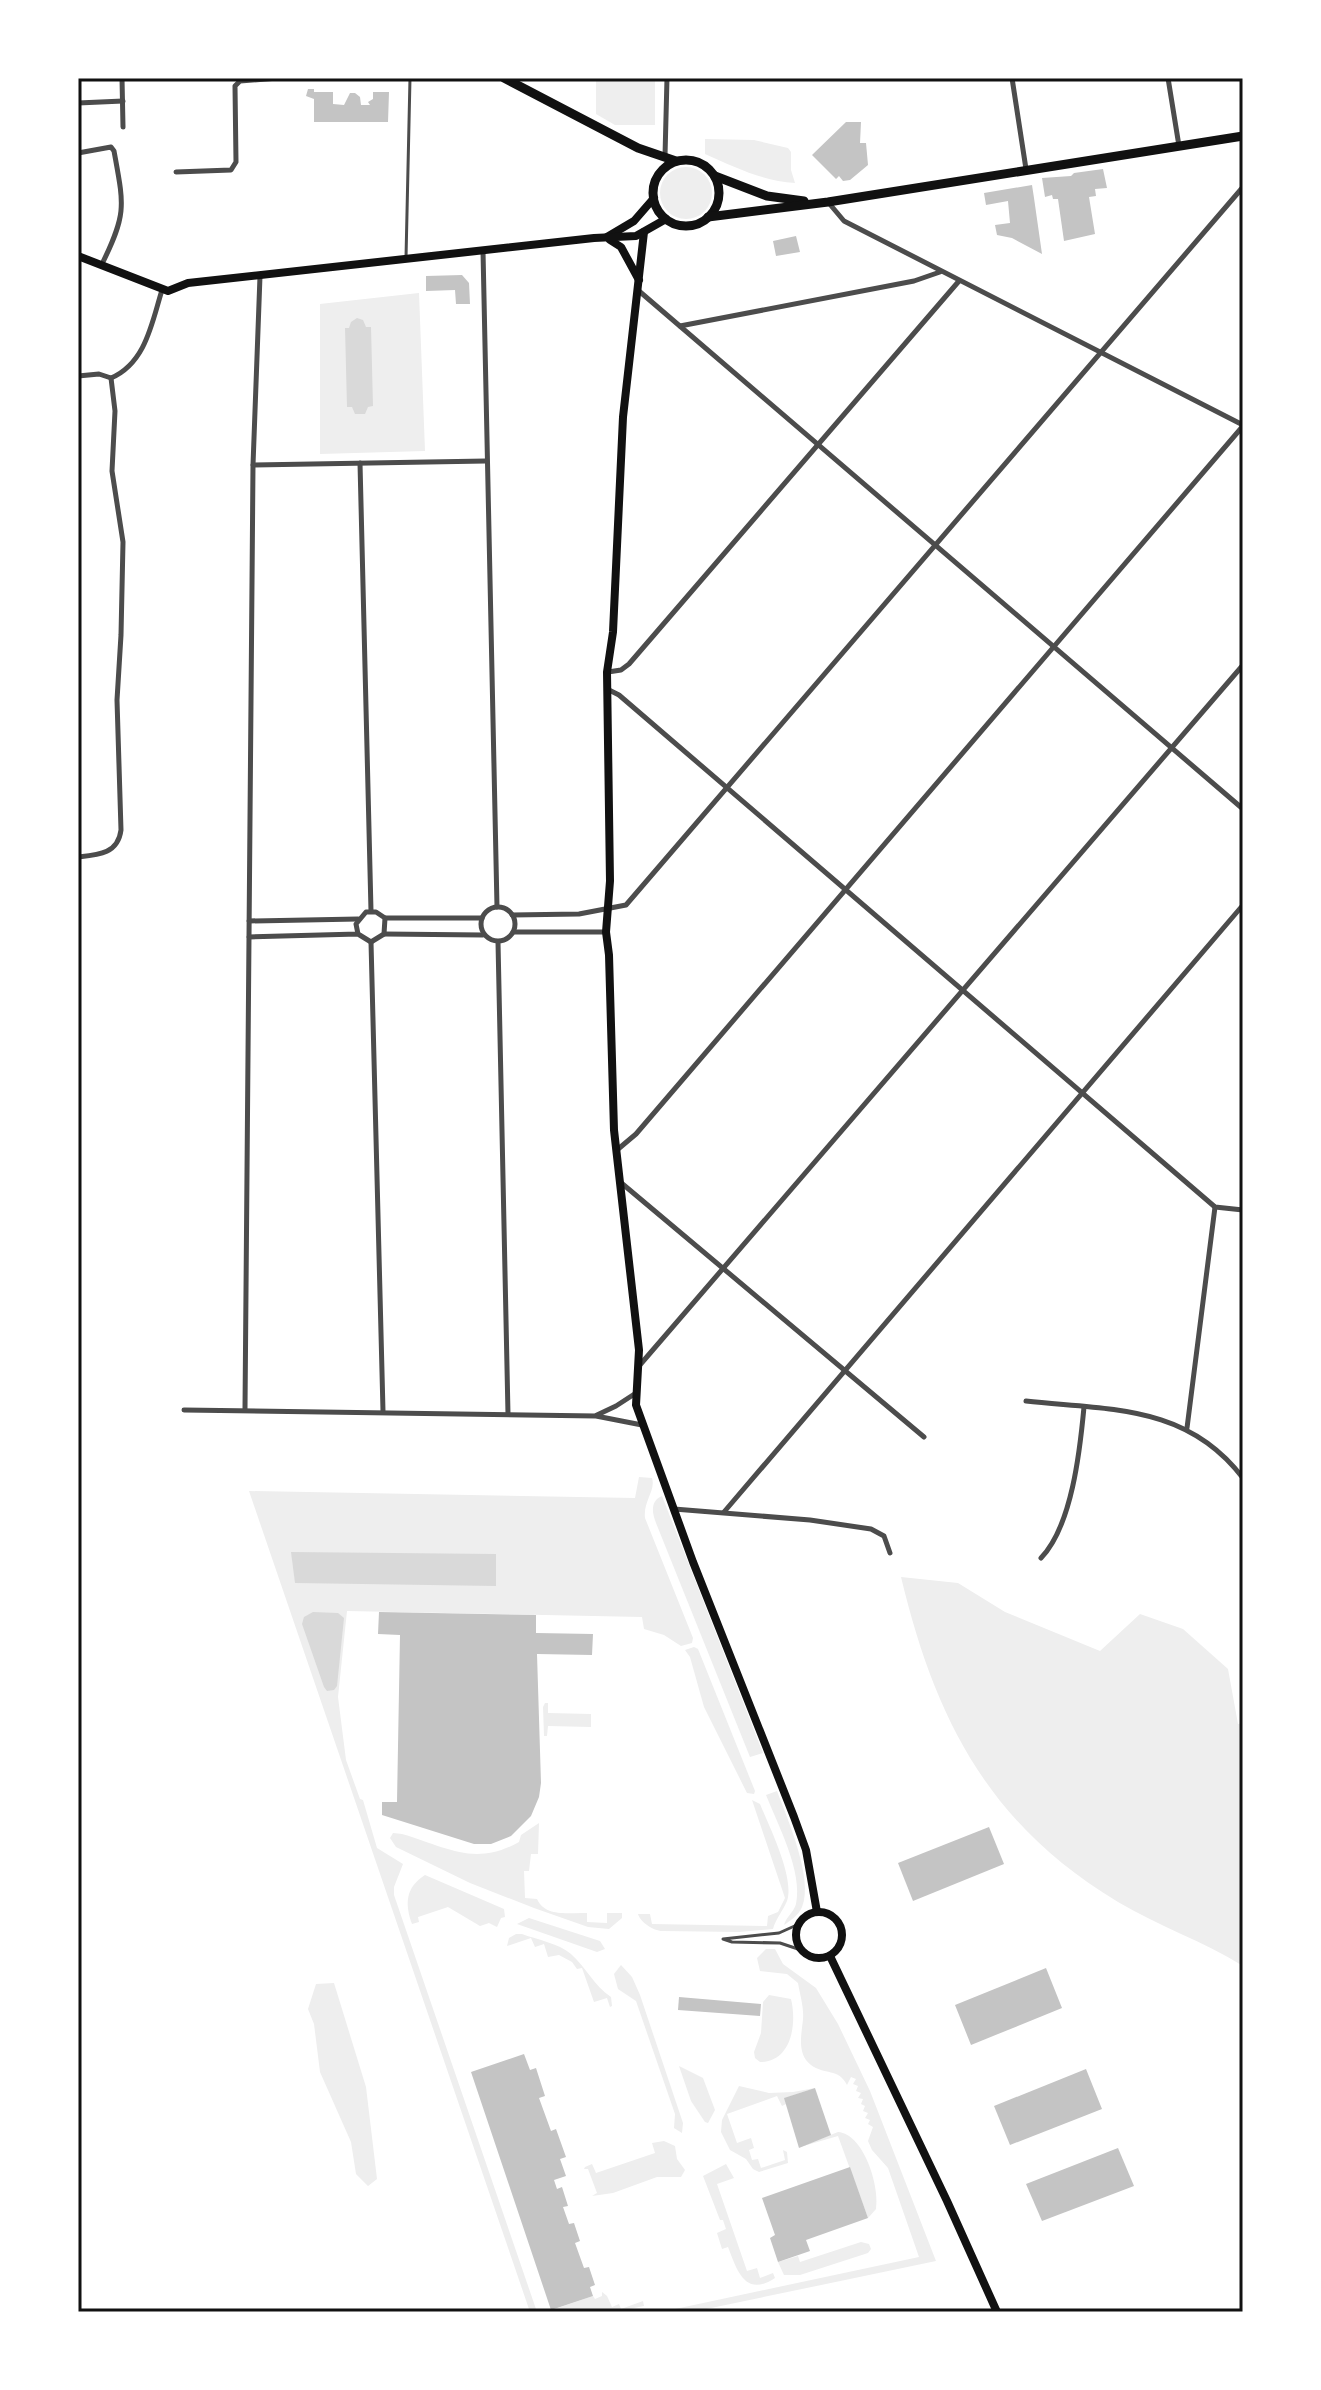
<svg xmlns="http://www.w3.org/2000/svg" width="1321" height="2390" viewBox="0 0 1321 2390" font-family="'Archivo Narrow',sans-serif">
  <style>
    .green { fill: #eee }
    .water { fill: #d9d9d9 }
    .building { fill: #c4c4c4 }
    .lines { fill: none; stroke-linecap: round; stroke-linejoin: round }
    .service { stroke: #4c4c4c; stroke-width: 3 }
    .minor { stroke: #4c4c4c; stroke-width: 5 }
    .secondary { stroke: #111; stroke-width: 8 }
    .primary { stroke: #111; stroke-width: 9 }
    .neatline { fill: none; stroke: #111; stroke-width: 3 }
  </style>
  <rect width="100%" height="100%" fill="#fff"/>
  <g class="green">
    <polygon points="596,78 655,79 655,125 615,125 596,114"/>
    <path d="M705,139l49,1 34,8 3,4v18l4,13c-32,-2 -61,-16 -90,-29z"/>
    <circle cx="686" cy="193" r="26"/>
    <polygon points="419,293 425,451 320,454 320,304"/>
    <path d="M639,1477l13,1c4,13 -9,23 -7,40l48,120 -1,5 -11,3 -17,-11 -20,-6 -2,-12 -295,-6 -9,86 8,63 14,39 3,1 14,48 26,16 -9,23v8l143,417h-7l-281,-821 386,7z"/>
    <path d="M662,1496l101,257 -13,4 -94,-234c-4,-10 -6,-22 6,-27z"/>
    <path d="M901,1577l57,6 47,29 95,39 40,-37 43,15 45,40 10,55 5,-1v243c-40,-25 -85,-40 -125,-64 -129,-77 -183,-183 -217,-325z"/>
    <polygon points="694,1647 698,1649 755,1791 754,1794 747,1793 704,1707 690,1657 685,1650"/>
    <polygon points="545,1703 548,1703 548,1713 591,1714 591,1727 548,1726 547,1736 544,1736 543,1707"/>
    <path d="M777,1791c10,27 37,88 25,116 -4,9 -11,13 -18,18 2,-8 10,-13 12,-21 7,-32 -18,-79 -30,-109z"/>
    <path d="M752,1800l8,4c9,22 35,74 27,97 -4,10 -11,17 -14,28l-34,3 -77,-1c-8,0 -22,-9 -24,-17h12l2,10 115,2 1,-10 10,-4 7,-14z"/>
    <path d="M539,1823l-1,31h-7l-2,17h-5l1,27 12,1c9,19 32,13 50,14v9l20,1v-10h15v5l-13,11 -21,-2 -54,-19 -64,-25 -74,-36 -6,-9 3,-5 9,1c45,13 72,33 117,8l2,-7z"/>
    <path d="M425,1875l79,34 1,8 -4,1 -4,9 -8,-4 -9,3 -32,-19 -30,10 1,5 -7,2c-7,-20 -7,-36 13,-49z"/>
    <polygon points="529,1918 600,1941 605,1949 597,1952 517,1924"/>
    <path d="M516,1934h6c16,6 36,9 49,20 15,13 23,32 40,43l1,9 -2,1 -3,-9 -13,4 -12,-34 -5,1 -5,-7 -13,-7 -11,2 -4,-13 -9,3 -4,-9 -24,8 2,-8z"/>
    <path d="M766,1949h9l8,15 33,24 22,36 32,67 66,170 -244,51h-31l258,-55 -31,-89 -16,-18 -4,-9 5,-14 -5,-3 2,-4 -5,-2 3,-5 -5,-2 2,-5 -4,-2 2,-5 -5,-1 3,-5 -5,-2 2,-5 -5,-2 3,-5 -5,-2 -4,8c-8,-17 -23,-10 -36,-20 -15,-11 -9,-33 -8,-46 1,-12 -3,-24 -5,-36l-11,-9 -27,-3 -3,-13z"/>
    <polygon points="621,1965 632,1977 640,1995 683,2123 682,2133 674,2128 675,2114 636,2001 618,1989 614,1974"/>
    <polygon points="334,1983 366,2087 377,2179 368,2186 356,2174 351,2142 320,2072 314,2024 308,2009 316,1984"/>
    <path d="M769,1995l22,4c6,24 1,63 -31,63l-5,-4 -1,-6 7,-19 2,-31z"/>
    <polygon points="679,2066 703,2078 715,2110 708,2123 705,2122 691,2101"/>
    <polygon points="739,2086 769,2093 793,2092 815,2088 785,2098 786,2104 782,2106 777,2096 727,2114 737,2143 751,2138 754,2148 749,2150 752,2160 758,2159 761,2168 785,2160 783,2150 787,2152 788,2163 759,2172 753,2169 746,2159 730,2150 721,2132 722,2120"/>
    <path d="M838,2132c26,2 42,55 38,77l-8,9 -30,-82 -38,11z"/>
    <polygon points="664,2141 675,2146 677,2159 685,2170 681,2177 657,2177 613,2193 592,2196 597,2193 588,2169 584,2169 585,2167 592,2164 596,2173 655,2153 652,2143"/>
    <path d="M726,2164l8,14 -17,6 30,87 10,-3 3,10 13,-5 2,5c-30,20 -38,-8 -47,-31l-6,2 -5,-16 9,-4 -3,-9h-3l-17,-44z"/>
    <polygon points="861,2242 869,2244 871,2249 868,2253 800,2275 784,2275 778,2262 798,2256 800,2262"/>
    <polygon points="602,2292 607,2296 612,2307 619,2304 621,2309 643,2301 644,2306 614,2312 549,2311 593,2296 595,2299 602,2296"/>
  </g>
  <g class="water">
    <polygon points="357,318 363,320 366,327 371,327 373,406 368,407 365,414 355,414 352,407 347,407 345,328 349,328 351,322"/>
    <polygon points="291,1552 496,1554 496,1586 295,1583"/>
    <polygon points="313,1612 338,1613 344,1618 337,1686 334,1690 327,1691 324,1687 302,1624 304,1617"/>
  </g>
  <g class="building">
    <polygon points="308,89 314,89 314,92 333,92 333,104 344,105 350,93 355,93 360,97 361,105 370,105 368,102 373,99 373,92 389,92 388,122 314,122 314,99 306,96"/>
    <polygon points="846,122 861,122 860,143 866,143 868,165 850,180 843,181 839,176 836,179 812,155"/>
    <polygon points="1103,169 1107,188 1095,189 1096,196 1089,197 1095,234 1064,241 1058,199 1053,199 1052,195 1045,197 1042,178 1071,176 1074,173"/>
    <polygon points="1032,185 1034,198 1042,254 1012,238 997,235 995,225 1010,223 1008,201 986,205 984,193"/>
    <polygon points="796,236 800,252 776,256 773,241"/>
    <polygon points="462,275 469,283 470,304 456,304 455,290 426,291 426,276"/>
    <polygon points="379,1612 536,1615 536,1633 593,1634 592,1655 537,1654 541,1783 539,1797 531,1816 511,1836 491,1844 474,1844 382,1815 382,1802 397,1802 400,1635 378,1634"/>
    <polygon points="989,1827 1004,1864 913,1901 898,1863"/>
    <polygon points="1046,1968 1062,2008 971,2045 955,2005"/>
    <polygon points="679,1997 761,2004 760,2016 678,2010"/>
    <polygon points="524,2054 530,2070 536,2068 545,2096 539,2098 551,2131 556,2129 566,2157 560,2159 566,2176 554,2180 557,2189 562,2187 568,2206 563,2207 569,2224 574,2223 580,2241 575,2243 584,2268 589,2267 595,2285 590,2287 593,2296 551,2310 471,2072"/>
    <polygon points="1086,2069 1102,2109 1010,2145 994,2106"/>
    <polygon points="815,2088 831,2135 799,2148 784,2098"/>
    <polygon points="1118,2148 1134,2186 1042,2221 1026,2184"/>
    <polygon points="850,2167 868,2218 806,2240 810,2251 778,2262 770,2238 775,2235 762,2198"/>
  </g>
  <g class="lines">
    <g class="service">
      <polyline points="406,258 410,78"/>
      <polyline points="799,1924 779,1933 723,1939 732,1942 780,1943 801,1950"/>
    </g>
    <g class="minor">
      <polyline points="122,78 123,127"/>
      <polyline points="1012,78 1026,169"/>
      <polyline points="1168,78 1179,146"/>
      <polyline points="78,103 123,101"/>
      <path d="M78,153l33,-6 3,4c10,55 13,62 -12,113"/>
      <polyline points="665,156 667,78"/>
      <polyline points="176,172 231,170 236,162 235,86 240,81 278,78"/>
      <polyline points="828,202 844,221 1243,425"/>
      <polyline points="483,251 497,907"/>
      <polyline points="639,291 1243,809"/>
      <polyline points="680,326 914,281 940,272"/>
      <path d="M78,376l21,-2 12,4c35,-15 41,-56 51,-88"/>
      <polyline points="360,463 371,911"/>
      <polyline points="253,465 486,461"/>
      <polyline points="608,672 621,670 629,664 959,281"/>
      <polyline points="607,689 619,695 1215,1207 1243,1210"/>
      <path d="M78,857c20,-2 40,-3 43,-27l-4,-130 4,-65 2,-93 -11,-71 3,-60 -4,-33"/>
      <circle cx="498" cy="924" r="17"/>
      <polyline points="512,915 579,914 626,905 1243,187"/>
      <polyline points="385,918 482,918"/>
      <polyline points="249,921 358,919"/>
      <polyline points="513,932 606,932"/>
      <polyline points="384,934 483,935"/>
      <polyline points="249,937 358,934 371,942 384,934 385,918 376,912 366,912 356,924 358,934"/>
      <polyline points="371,942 383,1411"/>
      <polyline points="498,942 508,1414"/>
      <polyline points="617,1150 636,1134 1243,426"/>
      <polyline points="619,1181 924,1437"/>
      <polyline points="639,1366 1243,665"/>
      <path d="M1026,1401c83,9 161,3 217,77"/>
      <polyline points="245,1409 253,465 260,276"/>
      <polyline points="184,1410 596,1416 642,1425"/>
      <polyline points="597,1415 616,1406 636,1393"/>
      <polyline points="1187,1428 1215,1207"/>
      <polyline points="674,1509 810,1520 871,1529 884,1536 890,1553"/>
      <polyline points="724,1512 1243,905"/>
      <path d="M1041,1558c31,-32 39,-108 43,-151"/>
    </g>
    <g class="secondary">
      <polyline points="644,232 623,417 613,632 607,672 610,881 606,932 609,955 614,1130 639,1350 636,1405 693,1562 794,1817 806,1850 817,1912"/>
      <polyline points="607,237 634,221 654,198"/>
      <polyline points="610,240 621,247 639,280"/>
      <polyline points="78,256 168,291 188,283 594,238 636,236 666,219"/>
      <circle cx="819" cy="1935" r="23"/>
      <polyline points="830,1956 947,2201 997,2312"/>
    </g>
    <g class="primary">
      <polyline points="504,78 638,148 676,161"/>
      <circle cx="686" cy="193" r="33"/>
      <polyline points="715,176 767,196 804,201"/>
      <polyline points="708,217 828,202 1243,136"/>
    </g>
  </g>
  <rect width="1321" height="2390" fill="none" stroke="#ffffff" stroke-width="160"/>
  <rect x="80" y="80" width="1161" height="2230" class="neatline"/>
</svg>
